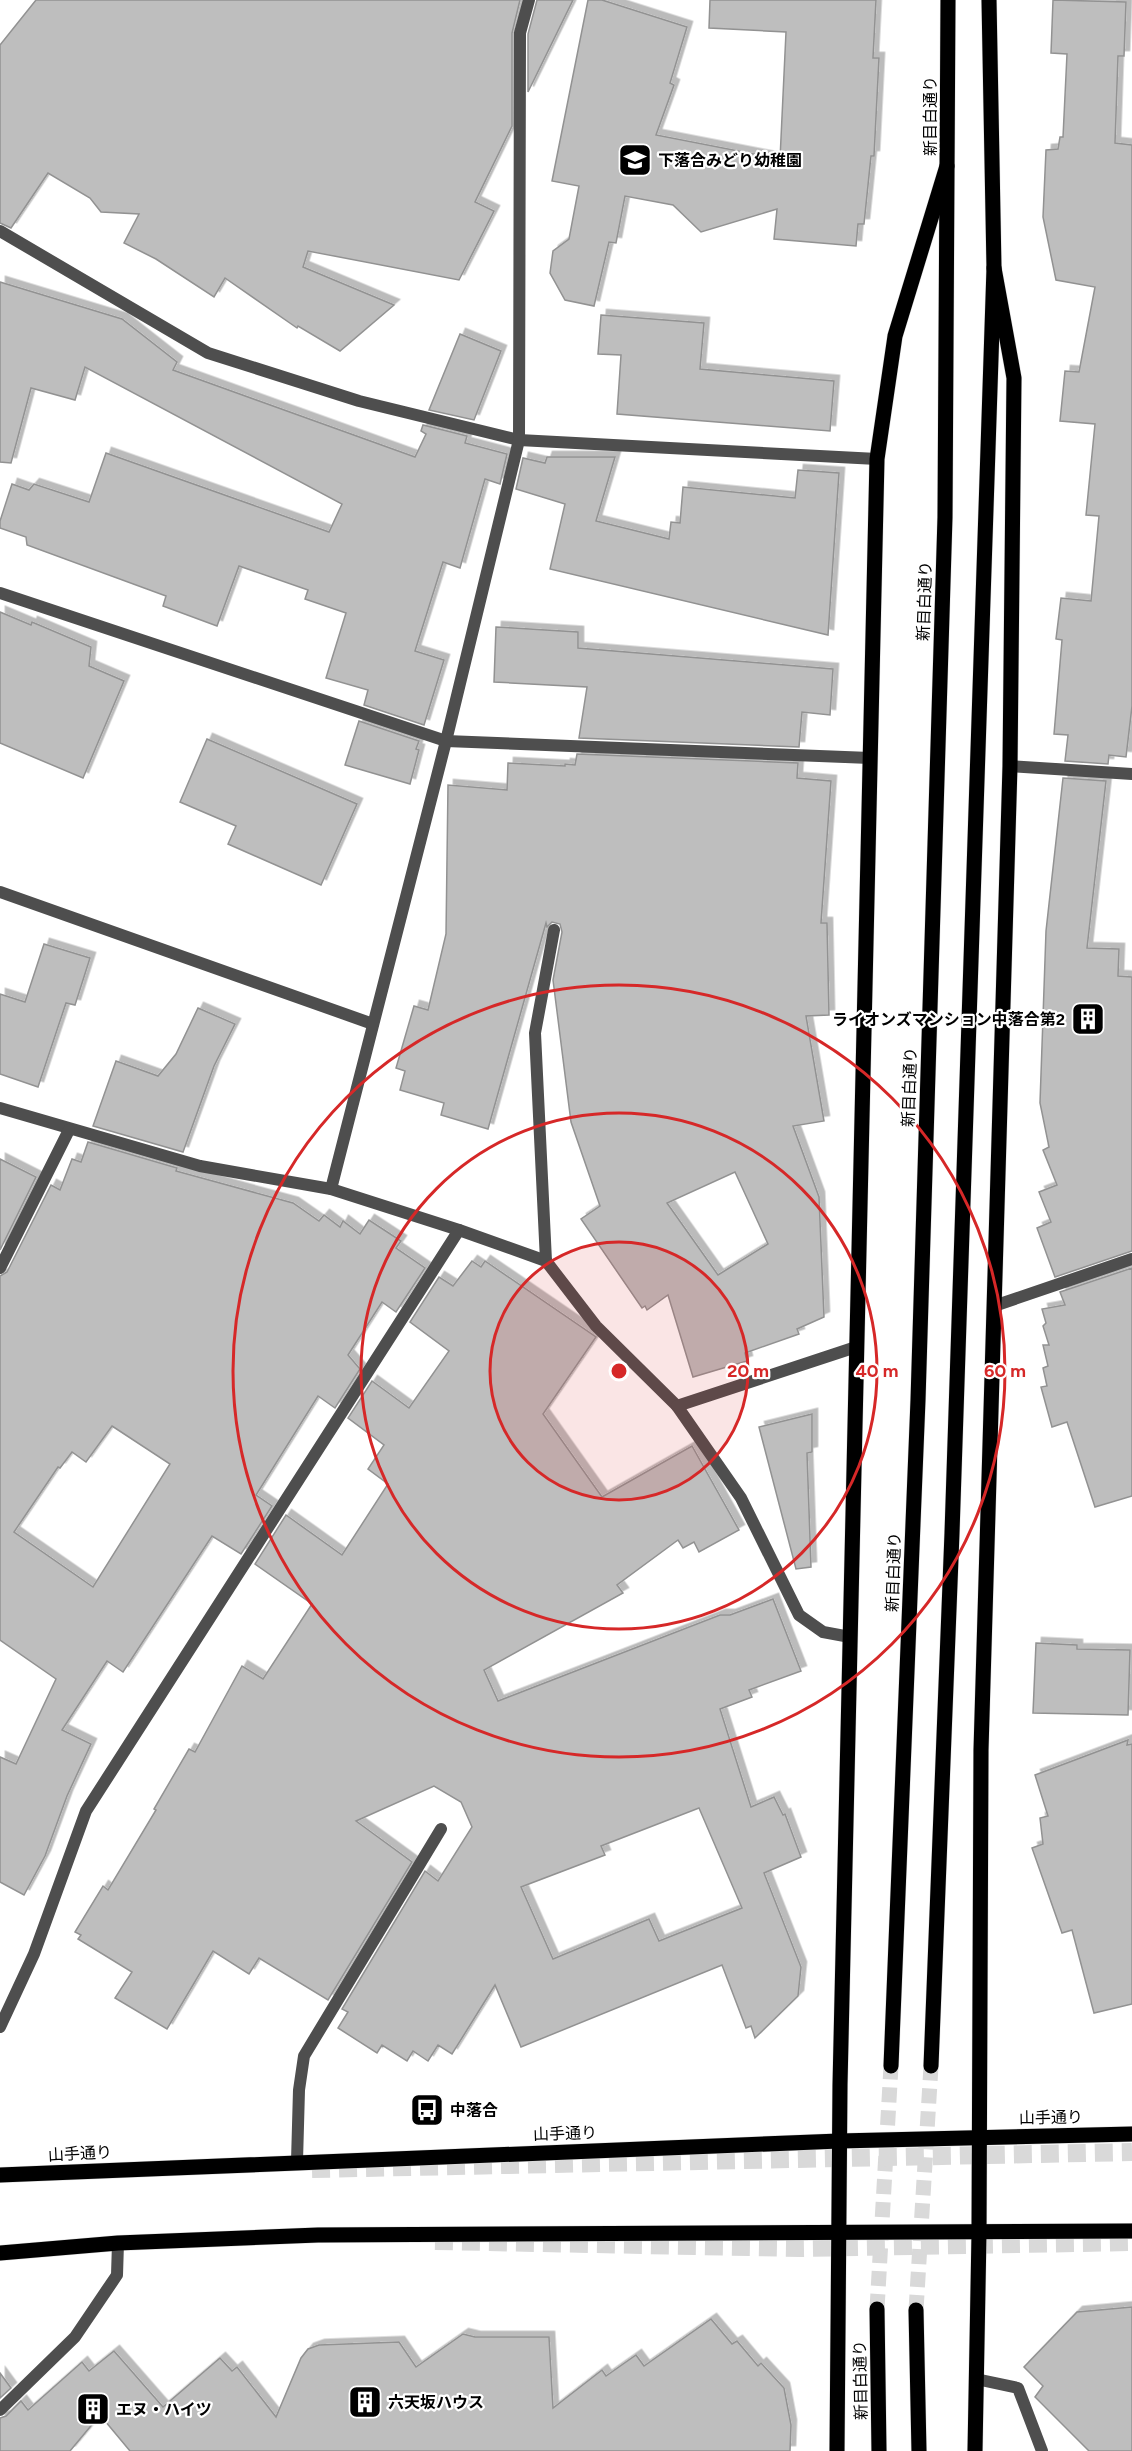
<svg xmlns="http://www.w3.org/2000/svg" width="1132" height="2451" viewBox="0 0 1132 2451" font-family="Figtree,'Noto Sans JP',sans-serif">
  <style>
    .building { fill: #bebebe; stroke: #929292; stroke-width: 1.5; fill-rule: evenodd; filter: url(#shadow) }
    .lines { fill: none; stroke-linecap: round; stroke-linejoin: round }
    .primary-tunnel { stroke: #d9d9d9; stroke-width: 15; stroke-dasharray: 15 8; stroke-linecap: butt }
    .highway-tunnel { stroke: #d9d9d9; stroke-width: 18; stroke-dasharray: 18 9; stroke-linecap: butt }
    .primary-casing { stroke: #dbdbdb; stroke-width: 16 }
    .street { stroke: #4e4e4e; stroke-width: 12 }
    .primary { stroke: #000; stroke-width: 15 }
    .ring { fill: none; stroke: #d62828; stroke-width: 3 }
    .labels { text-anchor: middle; stroke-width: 4.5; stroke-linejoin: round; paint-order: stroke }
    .street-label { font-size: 16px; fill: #000; stroke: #fff }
    .poi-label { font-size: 16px; font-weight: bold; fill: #000; stroke: #fff; text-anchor: start }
    .centre { fill: #d62828; stroke: #fff; stroke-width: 3 }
    .ring-label { font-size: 18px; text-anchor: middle; font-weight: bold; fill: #d62828; stroke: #fff; stroke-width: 4.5; stroke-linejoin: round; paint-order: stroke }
  </style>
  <defs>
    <filter id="shadow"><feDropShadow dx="5.5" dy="-5.5" stdDeviation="0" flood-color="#0004"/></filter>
  </defs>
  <rect width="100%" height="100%" fill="#fff"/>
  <g class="building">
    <polygon points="36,0 520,0 512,33 512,126 475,202 494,211 459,280 308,251 303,267 394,305 340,351 298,326 297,328 225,278 214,297 156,259 124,243 139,214 101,212 90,198 48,173 11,228 0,223 0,45"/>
    <polygon points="537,0 573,0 528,92 528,34"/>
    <polygon points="588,0 602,0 687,27 670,83 674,85 656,135 780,159 786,32 709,28 710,0 876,0 873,58 879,58 874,156 871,156 864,224 858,224 856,246 774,239 777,209 701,232 673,205 625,196 616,243 609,242 594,306 565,300 550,273 553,251 569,239 579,186 552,181"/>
    <polygon points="1053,0 1126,2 1124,56 1118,56 1115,143 1132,145 1132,706 1126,757 1109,755 1108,764 1065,761 1068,735 1054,734 1062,640 1056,639 1061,598 1091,601 1099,516 1086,515 1095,424 1060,421 1065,371 1079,372 1095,287 1056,280 1043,217 1046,150 1058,149 1060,137 1063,137 1067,54 1051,53"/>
    <polygon points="0,282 122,319 177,362 173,370 415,457 426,434 421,431 423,425 467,436 465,443 507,454 500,484 485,479 460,568 443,562 415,651 444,660 424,725 364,705 368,690 326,678 346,613 305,599 308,590 239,566 217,626 163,606 166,596 27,545 26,537 0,528 0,521 12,484 29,490 34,484 89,502 106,453 329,532 342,504 85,367 75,400 31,388 11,463 0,462"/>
    <polygon points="601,315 704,323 700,369 834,381 830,431 617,414 621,355 598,354"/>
    <polygon points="460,334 501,351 474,420 429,410"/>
    <polygon points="547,457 615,457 596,521 669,539 671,522 680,523 683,487 795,498 798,470 839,473 828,635 550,569 565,504 516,489 523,458 545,463"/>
    <polygon points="0,612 31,625 32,622 91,647 89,666 124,681 83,778 0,743"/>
    <polygon points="496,627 578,632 578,648 833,669 830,715 802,712 799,747 579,738 587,687 494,682"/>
    <polygon points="359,721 419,741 416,749 419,750 410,784 345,765"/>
    <polygon points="207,739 357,804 321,885 228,844 236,826 180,802"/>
    <path d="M577,754l221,9 -1,15 34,3 -10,142h6l2,92 -23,1 18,105 -31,5 26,71 5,120 -27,12 2,5 -54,19 2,8 -54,16 -25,-82 -21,15 -2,-4 -3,2 -61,-89 19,-13 -29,-84 -18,-142 9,-48 -2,-8 -8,-2 -5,5 -1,-4 -58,206 -47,-14 3,-12 -44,-13 5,-19 -9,-3 18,-62 14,4 18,-76 2,-149 59,5 1,-27 57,3v-2l10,1zM735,1172l33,72 -50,31 -51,-72z"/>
    <polygon points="1063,778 1106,781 1087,948 1119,949 1118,976 1132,977 1132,1251 1055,1277 1037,1228 1051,1222 1039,1192 1057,1185 1043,1150 1049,1147 1040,1103 1046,931"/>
    <polygon points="44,944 90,958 75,1005 66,1003 38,1087 0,1074 0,994 25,1002"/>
    <polygon points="198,1008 235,1024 214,1066 183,1152 93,1126 116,1061 158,1076 176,1054"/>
    <path d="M88,1142l89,26 -1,3 117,32 26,18 5,-6 16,12 3,-6 17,13 9,-14 32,21 -5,7 29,20 -29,44 -14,-10 -34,53 12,14 -25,39 -17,-12 -62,99 16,11 -31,48 -29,-18 -89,136 -16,-11 -45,69 29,14 -24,52 -22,60 -21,39 -24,-13v-125l16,7 40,-85 -56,-39v-364l7,-4 44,-87 9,5 12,-31 9,3zM112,1426l58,38 -77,123 -79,-55 44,-65 2,1 12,-16 14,10z"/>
    <polygon points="0,1159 36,1177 0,1250"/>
    <path d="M472,1261l9,6 4,-6 111,76 -53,77 59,83 90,-51 47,84 -40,22 -5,-10 -11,6 -5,-8 -61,45 6,8 -139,77 14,31 222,-86h10l43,-16 28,72 -52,19 3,7 -32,12 31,98 23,-10 9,18 2,-1 16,43 -37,16 37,94 -3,29 -43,42 -4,-12 -5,2 -24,-63 -201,82 -26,-62 -43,69 -14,-9 -10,16 -15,-10 -6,10 -25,-16 -5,8 -39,-25 10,-16 -6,-3 83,-138 13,10 34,-54 -11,-25 -27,-16 -78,35 56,41 -84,138 -69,-42 -10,16 -36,-23 -46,78 -52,-31 17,-26 -54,-33 3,-4 -6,-3 28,-46 5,4 48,-80 -2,-1 35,-60 6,3 47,-86 21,13 49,-75 -57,-40 31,-49 56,40 46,-71 -20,-15 16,-24 -36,-27 24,-37 37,27 40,-57 -39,-29 29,-45 14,9zM699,1808l43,100 -83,33 -10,-22 -96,40 -32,-72 84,-32 -4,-9z"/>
    <polygon points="1132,1268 1132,1496 1095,1507 1067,1422 1052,1427 1041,1387 1047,1386 1043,1368 1048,1366 1043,1345 1049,1345 1043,1326 1046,1323 1042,1309 1065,1305 1060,1292"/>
    <polygon points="812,1414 812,1452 807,1453 811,1567 796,1569 759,1427"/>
    <polygon points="1036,1643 1077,1645 1077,1649 1130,1650 1128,1715 1033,1713"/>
    <polygon points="1128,1740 1127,1745 1132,1744 1132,2004 1094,2013 1072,1930 1062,1933 1032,1848 1043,1844 1040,1818 1048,1816 1035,1775"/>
    <polygon points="1132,2307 1132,2451 1089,2451 1035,2397 1043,2386 1024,2367 1077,2312"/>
    <polygon points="711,2319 732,2344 737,2341 758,2366 761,2363 784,2388 791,2425 790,2451 130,2451 100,2415 70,2451 0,2451 0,2418 6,2416 21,2401 28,2410 82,2362 89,2371 114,2351 163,2407 220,2358 232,2371 237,2367 276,2417 301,2358 308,2349 319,2345 399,2342 416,2367 463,2334 475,2337 549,2337 553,2408 602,2370 606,2376 636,2355 644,2366"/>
    <polygon points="0,2373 11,2388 0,2398"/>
  </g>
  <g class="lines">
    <g class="primary-tunnel">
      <polyline points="877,2309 891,2066"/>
      <polyline points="916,2310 931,2066"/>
    </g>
    <g class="highway-tunnel">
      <polyline points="312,2169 1132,2152"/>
      <polyline points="435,2241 801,2248 1132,2242"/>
    </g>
    <defs>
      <g id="primary">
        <polyline points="891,2066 918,1400 945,517 948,0"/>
        <polyline points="931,2066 952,1533 994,268 989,0"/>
        <polyline points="0,2175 839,2141 1132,2134"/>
        <polyline points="0,2253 118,2243 318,2235 1132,2231"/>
        <polyline points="877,2309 879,2451"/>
        <polyline points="916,2310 919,2451"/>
        <polyline points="837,2451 840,2085 877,459 895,336 947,166"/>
        <polyline points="975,2451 979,2234 981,1750 1010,766 1014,378 994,268"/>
      </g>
    </defs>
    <use href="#primary" class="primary-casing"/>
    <g class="street">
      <polyline points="0,231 208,353 359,401 519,440 877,459"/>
      <polyline points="0,593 446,741 870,758"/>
      <polyline points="1010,766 1132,774"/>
      <polyline points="0,892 373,1024"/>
      <polyline points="0,1108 200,1166 331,1189 459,1230 546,1261 596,1326 677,1406 741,1498 799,1615 823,1632 850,1637"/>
      <polyline points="331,1189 446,741 519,440 520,33 529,0"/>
      <polyline points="546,1261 535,1033 554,930"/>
      <polyline points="0,1268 69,1130"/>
      <polyline points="994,1306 1132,1259"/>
      <polyline points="677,1406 856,1347"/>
      <polyline points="0,2027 34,1954 86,1811 459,1230"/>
      <polyline points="297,2161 299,2090 304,2056 441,1829"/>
      <polyline points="976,2379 1018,2388 1042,2451"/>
      <polyline points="0,2410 75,2337 117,2275 118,2243"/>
    </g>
    <use href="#primary" class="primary"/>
  </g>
  <circle cx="619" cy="1371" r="129" fill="#d62828" fill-opacity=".12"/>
  <g class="ring">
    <circle cx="619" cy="1371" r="129"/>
    <circle cx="619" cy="1371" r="258"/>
    <circle cx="619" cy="1371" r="386"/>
  </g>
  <defs>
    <symbol id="school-square" viewBox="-11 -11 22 22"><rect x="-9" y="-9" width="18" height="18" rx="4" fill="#000" stroke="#fff"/><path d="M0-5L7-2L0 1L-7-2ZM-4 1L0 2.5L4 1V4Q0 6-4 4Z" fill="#fff"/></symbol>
    <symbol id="building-square" viewBox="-11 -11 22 22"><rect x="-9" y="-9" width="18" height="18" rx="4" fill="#000" stroke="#fff"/><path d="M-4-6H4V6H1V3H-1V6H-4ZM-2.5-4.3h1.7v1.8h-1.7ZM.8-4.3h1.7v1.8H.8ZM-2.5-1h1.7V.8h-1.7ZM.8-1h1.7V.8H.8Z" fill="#fff"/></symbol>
    <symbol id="bus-square" viewBox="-11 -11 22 22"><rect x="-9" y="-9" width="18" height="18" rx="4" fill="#000" stroke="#fff"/><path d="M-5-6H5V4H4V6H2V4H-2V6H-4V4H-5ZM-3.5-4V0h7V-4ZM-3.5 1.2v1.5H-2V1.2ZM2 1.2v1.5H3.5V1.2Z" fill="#fff"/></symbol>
  </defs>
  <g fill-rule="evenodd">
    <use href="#school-square" x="616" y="141" width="38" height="38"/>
    <use href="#building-square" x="1069" y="1000" width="38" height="38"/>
    <use href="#bus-square" x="408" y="2091" width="38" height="38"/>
    <use href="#building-square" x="346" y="2383" width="38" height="38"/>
    <use href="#building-square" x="74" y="2390" width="38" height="38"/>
  </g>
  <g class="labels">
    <g class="street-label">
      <text transform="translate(930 116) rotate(-90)" y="6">新目白通り</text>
      <text transform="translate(924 601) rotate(-88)" y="6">新目白通り</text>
      <text transform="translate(909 1087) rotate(-88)" y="6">新目白通り</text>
      <text transform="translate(893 1572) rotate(-88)" y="6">新目白通り</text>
      <text transform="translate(1051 2117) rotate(-1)" y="6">山手通り</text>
      <text transform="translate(565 2133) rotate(-2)" y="6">山手通り</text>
      <text transform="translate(80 2153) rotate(-3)" y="6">山手通り</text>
      <text transform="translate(860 2380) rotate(-91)" y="6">新目白通り</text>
    </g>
    <g class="poi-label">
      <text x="658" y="166">下落合みどり幼稚園</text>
      <text x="1065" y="1025" text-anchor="end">ライオンズマンション中落合第2</text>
      <text x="450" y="2116">中落合</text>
      <text x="388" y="2408">六天坂ハウス</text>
      <text x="116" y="2415">エヌ・ハイツ</text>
    </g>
  </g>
  <circle cx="619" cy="1371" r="9" class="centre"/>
  <g class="ring-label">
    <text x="748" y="1377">20 m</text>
    <text x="877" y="1377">40 m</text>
    <text x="1005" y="1377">60 m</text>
  </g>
</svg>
